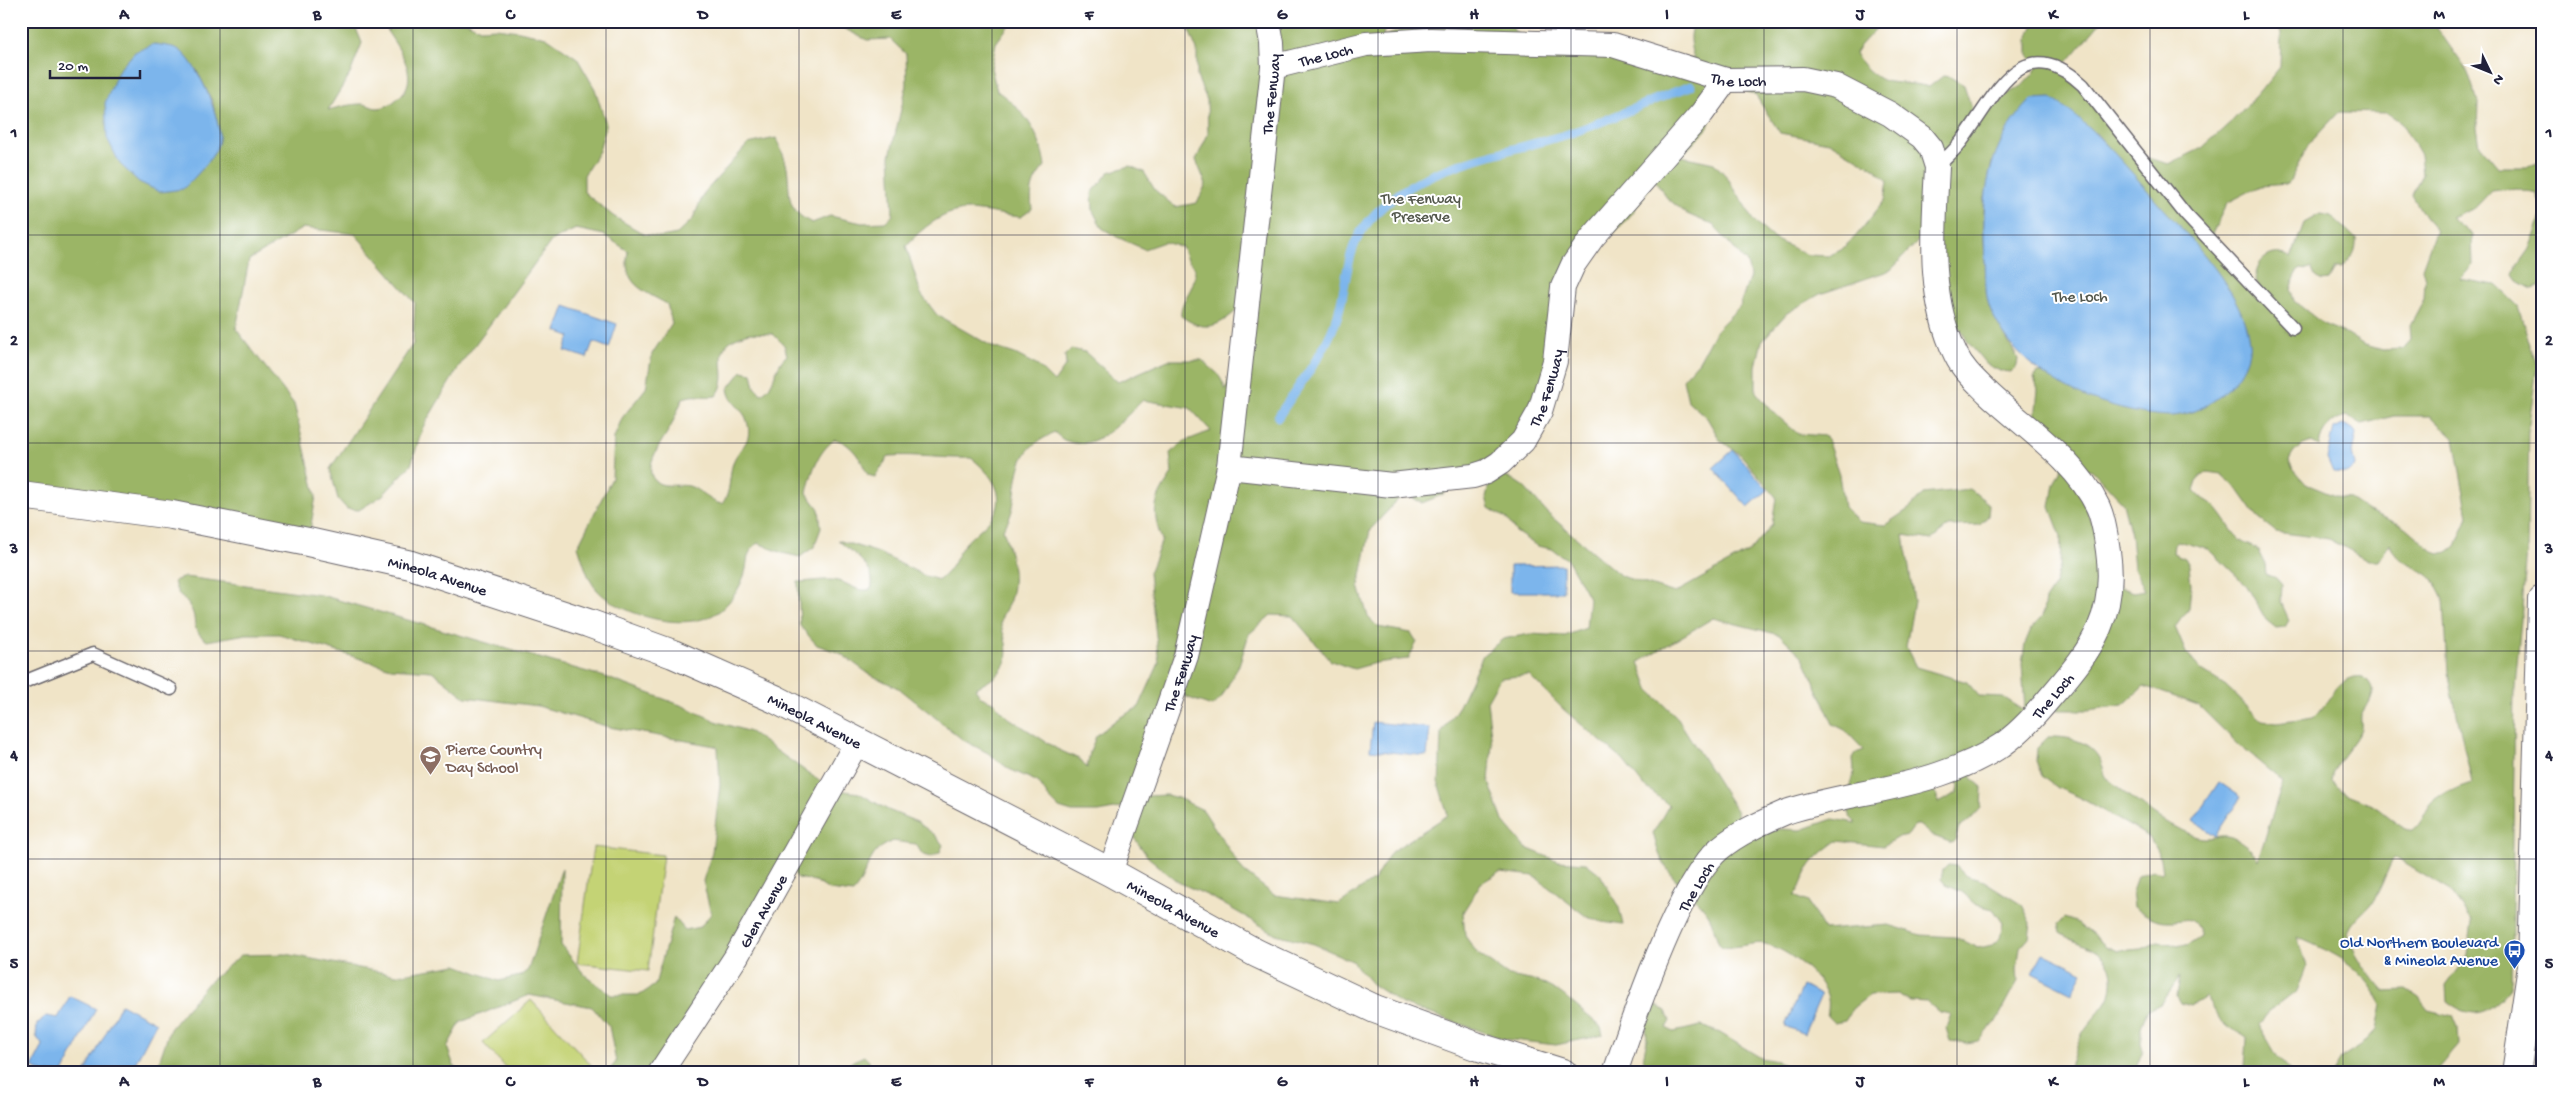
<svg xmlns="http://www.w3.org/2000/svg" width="2563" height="1094" viewBox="0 0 2563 1094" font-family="'Gochi Hand',sans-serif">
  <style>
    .green { fill: #c4d375; stroke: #737a58 }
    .forest { fill: #9bb566; stroke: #5e6c50; fill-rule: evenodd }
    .water { fill: #7cb5ec; stroke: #4f6c94 }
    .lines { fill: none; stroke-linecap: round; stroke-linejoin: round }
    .stream { stroke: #7cb5ec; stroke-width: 9 }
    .lane-casing { stroke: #6a666c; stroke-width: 15 }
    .street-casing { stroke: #6a666c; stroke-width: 26 }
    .secondary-casing { stroke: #6a666c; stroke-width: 30 }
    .lane { stroke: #fff; stroke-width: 12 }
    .street { stroke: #fff; stroke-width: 24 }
    .secondary { stroke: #fff; stroke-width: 28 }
    .grid { fill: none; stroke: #22223b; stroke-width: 1; stroke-opacity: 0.55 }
    .labels { text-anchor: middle; stroke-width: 4; stroke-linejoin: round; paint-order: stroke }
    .street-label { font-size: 16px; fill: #22223b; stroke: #fff }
    .park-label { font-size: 16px; fill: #53574c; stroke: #fff }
    .education-label { font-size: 16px; fill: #785e54; stroke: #fff; text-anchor: start }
    .transit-label { font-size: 16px; fill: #164399; stroke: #fff; text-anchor: end }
    .neatline { fill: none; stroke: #22223b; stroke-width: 2 }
    .grid-label { font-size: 16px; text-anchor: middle; font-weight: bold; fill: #22223b }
  </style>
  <rect width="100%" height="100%" fill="#fff"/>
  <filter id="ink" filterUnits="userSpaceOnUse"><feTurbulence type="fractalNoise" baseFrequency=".02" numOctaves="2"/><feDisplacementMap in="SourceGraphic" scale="10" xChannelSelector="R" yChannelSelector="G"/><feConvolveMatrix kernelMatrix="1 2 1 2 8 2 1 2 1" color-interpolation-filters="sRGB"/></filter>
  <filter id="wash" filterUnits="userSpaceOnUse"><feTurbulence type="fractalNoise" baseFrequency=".0096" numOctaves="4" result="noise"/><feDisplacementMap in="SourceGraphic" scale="20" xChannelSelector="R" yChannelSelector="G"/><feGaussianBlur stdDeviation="1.12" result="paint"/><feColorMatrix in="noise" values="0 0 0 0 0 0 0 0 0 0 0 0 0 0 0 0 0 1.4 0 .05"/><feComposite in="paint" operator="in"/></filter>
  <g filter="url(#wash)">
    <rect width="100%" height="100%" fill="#f0e4c7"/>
    <g class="green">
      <polygon points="593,847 663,855 648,971 577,963"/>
      <polygon points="531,1000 593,1067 587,1073 511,1073 483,1043"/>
    </g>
    <g class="forest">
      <path d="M21,21h328l6,5 7,17 -12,31 -22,36c11,-3 23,-6 34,-6 6,0 10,4 15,4 8,0 16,-5 21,-10 24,-19 2,-47 -11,-67l10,-10h68l15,8 16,-1 23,3 27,6 31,21 18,31 11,35 -7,27 -15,24v17l29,24 31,18 17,3 16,-3 16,-15 11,-26 44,-49 28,-6c4,9 9,20 11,29 4,28 -3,42 25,56l18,-7 32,7 23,-1 8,-7 -3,-59 17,-72 -1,-30 -16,-15 -23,1 -38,-19h183l-16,22 -5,25 6,23c27,19 43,41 48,75 -13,15 -15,24 -13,43l-11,8c-16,-1 -33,-6 -50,-7 -26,-1 -49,18 -65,36l15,48 16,21 56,32 22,7 23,12 16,16 12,-17 -1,-10 6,-6 14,3 33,30 50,-22h34l17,15 7,15 21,-89c-23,21 -37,36 -66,15 -1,-19 15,-24 14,-48l-8,-9 -5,-12 -18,-5 -20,7 -27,-12 -15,-9 -9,-17 -1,-18 17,-21 21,-6 14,6 11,18 20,17 22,-4 9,-19 -10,-24 12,-26 -1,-34 -10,-23v-27l-12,-29h199l2,6 -4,10 18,-6v-10h111l2,8 11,14 170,16c-4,-13 -7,-26 1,-38h187c-8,12 -20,20 -27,32 5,11 22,28 35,29 14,2 25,1 39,5l14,-11 7,1 14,8 9,27 20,-4 16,-15 13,-7 12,-13 4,-9 -10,-8v-17l7,-18h67l-40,47 75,87 32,9 33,-16 30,-27 25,-26 23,-28 1,-35 -10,-11h161l36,51 10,31 -1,25 3,17 18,22h30l14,-5v45l-6,-13 -19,-6 -26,3 -16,17 -24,10 21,17 1,30 -13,14 36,6 22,21 19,61 -8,56 -2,128 -12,137 -4,299c-20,25 -36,36 -64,14l-1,-15 22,-30 4,-36 -22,-29 -56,-34c-7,13 -11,27 -18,39 -6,13 -22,21 -27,34 -5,12 25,52 34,61l24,-1 12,8 9,12 25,6 5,12 1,17 -24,28h-102l9,-15 19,-12 16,-17 5,-25c-24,-42 -43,-48 -85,-67l10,29 -10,25 -30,23 -8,11 18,31 16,17h-54l6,-6 2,-28c-7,-6 -15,-8 -21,-14 -9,-7 -15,-18 -20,-28l-15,9 -10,-3 -4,-7 3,-19 -18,26 -15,8 -6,16v16l2,7 -9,23h-68c8,-12 9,-27 16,-39 7,-13 20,-23 26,-34 5,-8 6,-29 0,-37 -10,-16 -33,-20 -48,-30l-2,-9 6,-6 14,5 28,23 11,5 25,-2 16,-7 29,4 14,-9c-9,-26 -14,-15 -34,-16 -12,0 -23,-7 -33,-14l-2,-15 5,-16 15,-6 11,2 -2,-13 -12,-22 -70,-40 -21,-9 -16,-12 -6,-15 1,-13 11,-11c30,-1 53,9 57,40 29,22 56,46 90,59 10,4 16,1 26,0 14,-2 31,12 37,24l25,-78 -43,-36 -42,-41 -54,-19 -21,19 -35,5h-41l-77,67 12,10 -1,21 -10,11 -12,8 -4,13 -3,3 -21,-8 -12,-10h-4l-7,10 -10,2 -15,9 -46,-5c-12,9 -26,19 -32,34 -4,9 -5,14 -11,21l14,6 16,28 65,-5 32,10 34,2 24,11 13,-3 8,-7 3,-15 -10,-14 -16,-4 -15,-13 -16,-7 -5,-6 2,-9 5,-5 8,1 10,10 18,5 38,24 9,18 -2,14 -9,10 -3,22 1,12 -21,39 -19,21 -12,2 -16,-2 -4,-13 5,-14 -12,-2 -12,-10 -17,-1 -12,-7 -28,1 -16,12 -9,14 -11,2 -7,-7c1,-5 2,-11 1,-16 -3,-22 -42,-52 -63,-56 -12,-3 -38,7 -44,2 -4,-3 -8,-24 -13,-32 -12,-18 -35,-32 -45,-52 -5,-8 -7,-19 -10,-29l16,-28 -27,-21 -19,-24 -60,-51 -34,-34 -29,3 -13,23 5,43 -3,38 14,39 23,27 32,13 28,2 14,11 19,34 4,17 -21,-3 -15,-5 -53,-41 -34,-4 -19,11 -18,29 2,24 13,18 31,22 31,6 22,12 39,33 2,8 -47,10 -52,-6 -102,-35 -30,-20 -20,-23 -38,-17 -38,-10 -65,-37 -33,-15 -30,-25 -16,-22 -9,-28 -24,5h-27l-13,-4 -10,-10 -11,-16 -29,-13 -21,-16 -25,-13 -63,-51 -31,-15 -29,-21 -23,-8 -17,-19 -2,-44c12,0 29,-4 40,-1 13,3 19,12 33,8 7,-21 -19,-36 -33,-49l41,13 46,23 14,4c16,-13 14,-21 25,-35 8,-10 27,-23 32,-34 10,-21 -10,-42 -25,-53 -28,1 -54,-4 -82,-2l-14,21 -7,-2c-7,-15 -15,-31 -33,-36 -18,14 -23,32 -28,54l12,16 2,19 -7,19 -14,10 -18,-4 -24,-10c-14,10 -9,20 -14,33 -4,11 -10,21 -18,29 -28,32 -101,13 -128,-14 -11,-11 -15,-31 -20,-45l34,-68 2,-40 8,-20 24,-30 6,-34 20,-31 -5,-19c-25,-14 -45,-20 -39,-53l-24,-16 -28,-6 -24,11 -92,125 -37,62 -12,38 -28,30 -24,15 -12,-1 -9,-10 -8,-30 83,-125 2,-41 -60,-69 -52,-6 -54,32 -13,69 58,75 22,92 -8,46 -287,-47zM196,69l17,34 6,37zM1726,81l30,15 24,37 49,9 46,27 13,12 -3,19 -29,36 -15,14 -13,6 -21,-1 -33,-16 -19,-17 -28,-45 -13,-14 -33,-7 27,-28 8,-34zM2339,112l48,1 14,9 19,33 2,19 -10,21 13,22 11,13 -14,38 3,11 -1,20 -14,26 1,15 -8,9 -20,1 -19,-5 -17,-11 -24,-10 -29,-23 -3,-11 6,-18 4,-3 6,1 4,-2 4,8 7,5 7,-1 6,-12h6c10,-9 16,-15 15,-29l-24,-23 -12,-2 -16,9 -13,35c-13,-10 -33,-2 -35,16 -1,4 2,11 3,16l-45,-47 -2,-10 15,-30 33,-17 28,-2 21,-40zM2096,133l43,49 -79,202 -16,-11h-7l-3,5 4,12 -3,29 28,45 -9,20 -4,23 11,29 -1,30 -5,19 -10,15 -3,17 -11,12 -6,15 -3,20 3,47 -22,-14 -24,-1 -12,-14 -51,-15 -10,-20 8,-46 -10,-66 27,5 18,-14 31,-1 8,-9 1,-12 -19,-15 -47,5 -13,14 -25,17 -26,-3 -15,-15 -5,-32 -13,-39 -28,-2 -25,-22 -17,-20v-26l6,-25 25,-28 33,-19 71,-24 30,-32 14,-25 1,76 32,53 18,22 14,7 11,1 6,-6 1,-7 -26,-46 -5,-20 -3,-53v-37l8,-41zM1655,180l12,18 20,16 26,11 34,38 3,13 -10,30 -24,24 -17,31 -16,18 5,22 19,17 13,22 21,15 35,42 -4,28 -22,26 -75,42 -54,-17 -74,-63 -23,-26 -12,-8 -25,-7 59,-75 27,-132 19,-27 22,-5 17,-18zM749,333l24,1 11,11 3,10c-14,12 -11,32 -26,39l-6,-7 -3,-14 -10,-2 -14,18c2,15 16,20 19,32 7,23 -9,26 -14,42 -5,15 -1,28 -11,41 -13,-2 -20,-14 -33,-18 -9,-2 -24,1 -31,-3 -21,-13 9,-47 14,-59 4,-9 7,-17 11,-26 15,-5 18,0 33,-2 20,-24 -15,-50 33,-63zM1143,400l47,8 21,23 -26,10 -15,12 2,21c-17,26 -22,34 -10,66l-13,33 10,90 -20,44 -22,12 -21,17 -6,16 -3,16 -6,-8 -24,-11 -48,-31 -16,-16 -12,-5 -6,-9c23,-10 37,-22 30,-49 -1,-5 -5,-13 -4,-18 1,-8 7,-14 9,-21 8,-26 0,-47 -7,-71 19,-24 6,-59 28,-82 6,-6 16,-10 23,-15 4,3 8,8 13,9 29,12 57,-23 76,-41zM2346,416l16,8 32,-8h37l23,22 14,78 -12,30 -8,6 -8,2 -6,-2 -29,-25 -37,-16 -18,-12 -10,-1 -34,-14 -13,-15 -4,-8c5,-11 11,-16 23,-19l7,4c2,-16 12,-25 27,-30zM2067,465l25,5 31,33 8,32 3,33 11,22 -11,2 -14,-5zM2207,472l14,2 15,13 22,31 18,14 53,7 39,21h11l11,-17c5,20 20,20 35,30 10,7 15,16 19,26l4,74 24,110c-13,5 -33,10 -42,22 -6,9 -8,18 -17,25 -10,2 -29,-18 -39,-24 -15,-10 -32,-9 -42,-25 2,-21 19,-32 28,-50 3,-5 -1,-14 2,-18 8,-14 17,-23 2,-36 -28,-4 -33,26 -51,41l-36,5 -15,-2 -36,-35 -24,-15 -16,-18 -11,-26 14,-18 2,-24 -2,-20 -4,-7 -12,-5 1,-9 4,-3 32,9 37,36 19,34 10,8 9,-1 4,-7 -8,-18 1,-17 -6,-7 -10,-4 -1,-10 -6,-14c-27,-10 -27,-24 -44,-43 -6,-7 -13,-7 -21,-17l4,-12zM1473,476l16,8 -3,13 3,11 18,11 9,13 21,14 15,3 16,11 21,38 -3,30 -21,8 -35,-2 -27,5 -20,16 -24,51 -18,27 -2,53 9,29 -57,37 -17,28 -35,24 -65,-9 -31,-24 -40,-61 -25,-12 -12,-3 -20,1 25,-117 15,18 26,9 9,-8 18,-33 10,-31 22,-19 21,1 39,45 23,8 21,-6 33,-4 9,-17 -6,-9 -33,-6 -10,-10 -9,-31 11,-56 34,-37 18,10 22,-9 13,-16zM1713,618l67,17 23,22 30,67 12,6 19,20 -8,3 -3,5 1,14 -8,34 4,11 6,6 -23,-4 -32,11 -19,-1 -42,5 -3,-22 -61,-96 -26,-25 -11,-29zM1955,780l4,5 -1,7 -20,11 -1,-8 -14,-11z"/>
      <polygon points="2542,215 2542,286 2532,289 2518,281 2514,275 2517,266 2529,249"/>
      <path d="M185,577l136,18 284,82 78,29 35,16 32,10 81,57 28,4 29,17 29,12 18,13 8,10 -3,7 -10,5 -8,-3 -6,-10 -24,-3c-4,3 -10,5 -14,9 -12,12 -13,30 -25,43l-24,-3 -14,-9 -18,-3 -8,-15 -129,210h-53l9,-11 -7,-36 -17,-19 -63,-12 -68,27 -14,25 7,19 8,7h-160l-51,-8 -31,8h-54l-8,-8 12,-36 38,-46 33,-28 45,-1 110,21 61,-10 42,16 21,-5 8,-6 34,-102 -1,77 23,29 27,21h29l15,-10 19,-68 11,13 15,-3 11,-13 -8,-33 9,-29 8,-67 -2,-37 -3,-2 -106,-19 -71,-21 -73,-9 -33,-26 -41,-3 -112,-34h-33l-39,7c-19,-14 -8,-20 -17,-34 -7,-12 -13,-9 -16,-26z"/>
      <polygon points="1653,1004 1666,1011 1670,1021 1666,1028 1674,1032 1701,1026 1720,1033 1761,1058 1777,1061 1800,1073 1655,1073 1643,1059 1647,1039 1645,1014"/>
      <polygon points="864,1056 869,1061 870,1073 839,1073 853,1061"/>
    </g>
    <g class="water">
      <path d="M154,44c7,1 16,2 22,4 20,9 46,71 43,92 -2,16 -25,38 -36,49l-23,3 -21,-10 -19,-18 -13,-26 -2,-35 13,-32 17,-19z"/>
      <path d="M2051,98c48,31 83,79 122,121 28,31 72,79 76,123 2,15 -8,32 -18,43 -14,17 -39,31 -62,31 -50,-2 -108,-23 -145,-58 -13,-11 -26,-32 -33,-47 -7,-16 -5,-35 -6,-52 -4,-64 1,-113 47,-160z"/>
      <polygon points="565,306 617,324 609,348 593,342 587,358 565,351 570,336 556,331"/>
      <polygon points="2343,424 2353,429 2356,433 2352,453 2355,466 2348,473 2333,472 2327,458 2334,429"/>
      <polygon points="1733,450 1768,490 1748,507 1713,468"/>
      <polygon points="1563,565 1563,592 1510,592 1510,566"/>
      <polygon points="1373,722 1430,728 1427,756 1370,750"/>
      <polygon points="2219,782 2241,797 2215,836 2193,821"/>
      <polygon points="2043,953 2083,972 2072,993 2032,973"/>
      <polygon points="1802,986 1821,995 1804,1034 1785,1026"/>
      <polygon points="70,996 96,1009 63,1073 44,1073 32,1067 43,1046 36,1036 37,1024 46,1016 58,1018"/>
      <polygon points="121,1004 156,1023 130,1073 85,1073"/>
    </g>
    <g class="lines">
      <path class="stream" d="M1278,417c19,-30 45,-61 57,-94 12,-29 9,-68 28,-94 46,-66 138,-73 208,-96 41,-14 80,-33 120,-47"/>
    </g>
  </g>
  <g filter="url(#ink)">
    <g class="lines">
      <defs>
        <g id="lane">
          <path d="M1937,167c8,-8 17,-16 24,-25 34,-44 59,-115 122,-57l103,130 107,113"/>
          <polyline points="21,683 93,654 171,689"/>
        </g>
        <g id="street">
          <path id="s1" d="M1273,67l93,-23 65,-4 182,5 113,35 77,-1 33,7 54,28 32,23 9,11 6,19c-3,62 -10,129 19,188 7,15 20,26 32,38 36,34 88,67 110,114 6,13 8,30 10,44 9,63 -15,97 -55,143 -15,18 -31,37 -51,51 -18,12 -41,22 -62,29 -48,17 -105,22 -154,38 -23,10 -48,21 -67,37 -41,36 -86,170 -104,224"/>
          <path id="s2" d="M1229,467l163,18 81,-9 13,-4 14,-9 23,-22 17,-30 15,-50 8,-74 10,-22 19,-27 110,-125 24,-33"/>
          <path id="s3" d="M1110,872l76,-216 43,-189 44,-400 -1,-24 -4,-22"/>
          <path id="s4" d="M660,1073l76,-116 121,-215"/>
        </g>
        <g id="secondary">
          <path id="s5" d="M21,495l151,20 136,27 103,23 177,58 85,31 102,45 335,173 146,81 119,56 101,37 87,27"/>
          <polyline points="2516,1073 2532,966 2542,600"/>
        </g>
      </defs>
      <use href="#lane" class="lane-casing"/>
      <use href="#street" class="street-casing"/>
      <use href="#secondary" class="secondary-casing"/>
      <use href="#lane" class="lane"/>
      <use href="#street" class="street"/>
      <use href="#secondary" class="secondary"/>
    </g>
  </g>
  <path class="grid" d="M220,21v1052M413,21v1052M606,21v1052M799,21v1052M992,21v1052M1185,21v1052M1378,21v1052M1571,21v1052M1764,21v1052M1957,21v1052M2150,21v1052M2343,21v1052M21,235h2521M21,443h2521M21,651h2521M21,859h2521"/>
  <defs>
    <symbol id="school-pin" viewBox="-11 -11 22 30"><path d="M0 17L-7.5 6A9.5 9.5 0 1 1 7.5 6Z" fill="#8d6e63" stroke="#fff"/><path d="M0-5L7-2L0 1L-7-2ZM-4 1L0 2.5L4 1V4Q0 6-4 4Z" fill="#fff"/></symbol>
    <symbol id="bus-pin" viewBox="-11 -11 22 30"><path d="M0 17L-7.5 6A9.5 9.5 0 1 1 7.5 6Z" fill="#1a4fb4" stroke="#fff"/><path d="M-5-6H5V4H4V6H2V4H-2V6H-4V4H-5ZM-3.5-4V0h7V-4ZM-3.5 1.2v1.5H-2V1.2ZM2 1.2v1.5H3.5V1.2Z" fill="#fff"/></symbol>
  </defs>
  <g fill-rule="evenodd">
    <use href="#school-pin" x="418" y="744" width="25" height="34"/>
    <use href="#bus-pin" x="2502" y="938" width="25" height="34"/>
  </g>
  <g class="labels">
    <g class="street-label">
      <text dy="6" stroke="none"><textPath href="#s1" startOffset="54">The Loch</textPath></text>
      <text dy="6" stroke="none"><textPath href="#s1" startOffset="474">The Loch</textPath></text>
      <text dy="6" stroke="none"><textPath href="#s3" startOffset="798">The Fenway</textPath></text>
      <text dy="6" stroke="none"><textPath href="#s2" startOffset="366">The Fenway</textPath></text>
      <text dy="6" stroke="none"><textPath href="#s5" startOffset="425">Mineola Avenue</textPath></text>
      <text dy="6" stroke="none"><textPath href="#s3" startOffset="211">The Fenway</textPath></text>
      <text transform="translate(2052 695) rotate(-49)" y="6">The Loch</text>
      <text dy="6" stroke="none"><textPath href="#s5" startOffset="830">Mineola Avenue</textPath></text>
      <text transform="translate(1695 886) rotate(-59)" y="6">The Loch</text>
      <text dy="6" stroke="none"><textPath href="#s5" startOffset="1235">Mineola Avenue</textPath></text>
      <text dy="6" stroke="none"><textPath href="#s4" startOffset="192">Glen Avenue</textPath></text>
    </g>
    <g class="park-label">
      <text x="1421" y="203">The Fenway<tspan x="1421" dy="18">Preserve</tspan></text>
      <text x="2080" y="301">The Loch</text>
    </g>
    <g class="education-label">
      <text x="446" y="754">Pierce Country<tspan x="446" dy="18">Day School</tspan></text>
    </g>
    <g class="transit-label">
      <text x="2498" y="947">Old Northern Boulevard<tspan x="2498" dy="18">&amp; Mineola Avenue</tspan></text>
    </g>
  </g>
  <rect width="2563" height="1094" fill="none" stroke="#fff" stroke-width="55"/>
  <g transform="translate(2490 72) rotate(133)" stroke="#ffffff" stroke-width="4" paint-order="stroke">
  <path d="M0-4L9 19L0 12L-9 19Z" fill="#22223b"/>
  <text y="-8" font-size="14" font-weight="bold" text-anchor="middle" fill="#22223b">N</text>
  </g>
  <path d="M50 70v8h90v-8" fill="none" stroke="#22223b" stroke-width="2.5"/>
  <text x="58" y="70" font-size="15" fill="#22223b" stroke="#ffffff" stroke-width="4" paint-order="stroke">20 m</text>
  <rect x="28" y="28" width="2508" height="1038" class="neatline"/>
  <g class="grid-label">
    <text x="124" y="19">A</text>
    <text x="317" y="19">B</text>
    <text x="510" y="19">C</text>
    <text x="703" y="19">D</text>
    <text x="896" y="19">E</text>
    <text x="1089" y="19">F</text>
    <text x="1282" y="19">G</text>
    <text x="1474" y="19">H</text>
    <text x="1667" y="19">I</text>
    <text x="1860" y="19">J</text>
    <text x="2053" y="19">K</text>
    <text x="2246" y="19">L</text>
    <text x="2439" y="19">M</text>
    <text x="14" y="137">1</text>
    <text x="2549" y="137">1</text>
    <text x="14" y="345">2</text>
    <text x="2549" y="345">2</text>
    <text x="14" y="553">3</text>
    <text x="2549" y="553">3</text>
    <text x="14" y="760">4</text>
    <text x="2549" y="760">4</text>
    <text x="14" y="968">5</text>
    <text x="2549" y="968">5</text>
    <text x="124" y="1086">A</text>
    <text x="317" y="1086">B</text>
    <text x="510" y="1086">C</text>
    <text x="703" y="1086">D</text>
    <text x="896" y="1086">E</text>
    <text x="1089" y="1086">F</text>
    <text x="1282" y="1086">G</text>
    <text x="1474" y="1086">H</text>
    <text x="1667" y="1086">I</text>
    <text x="1860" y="1086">J</text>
    <text x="2053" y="1086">K</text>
    <text x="2246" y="1086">L</text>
    <text x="2439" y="1086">M</text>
  </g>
</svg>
